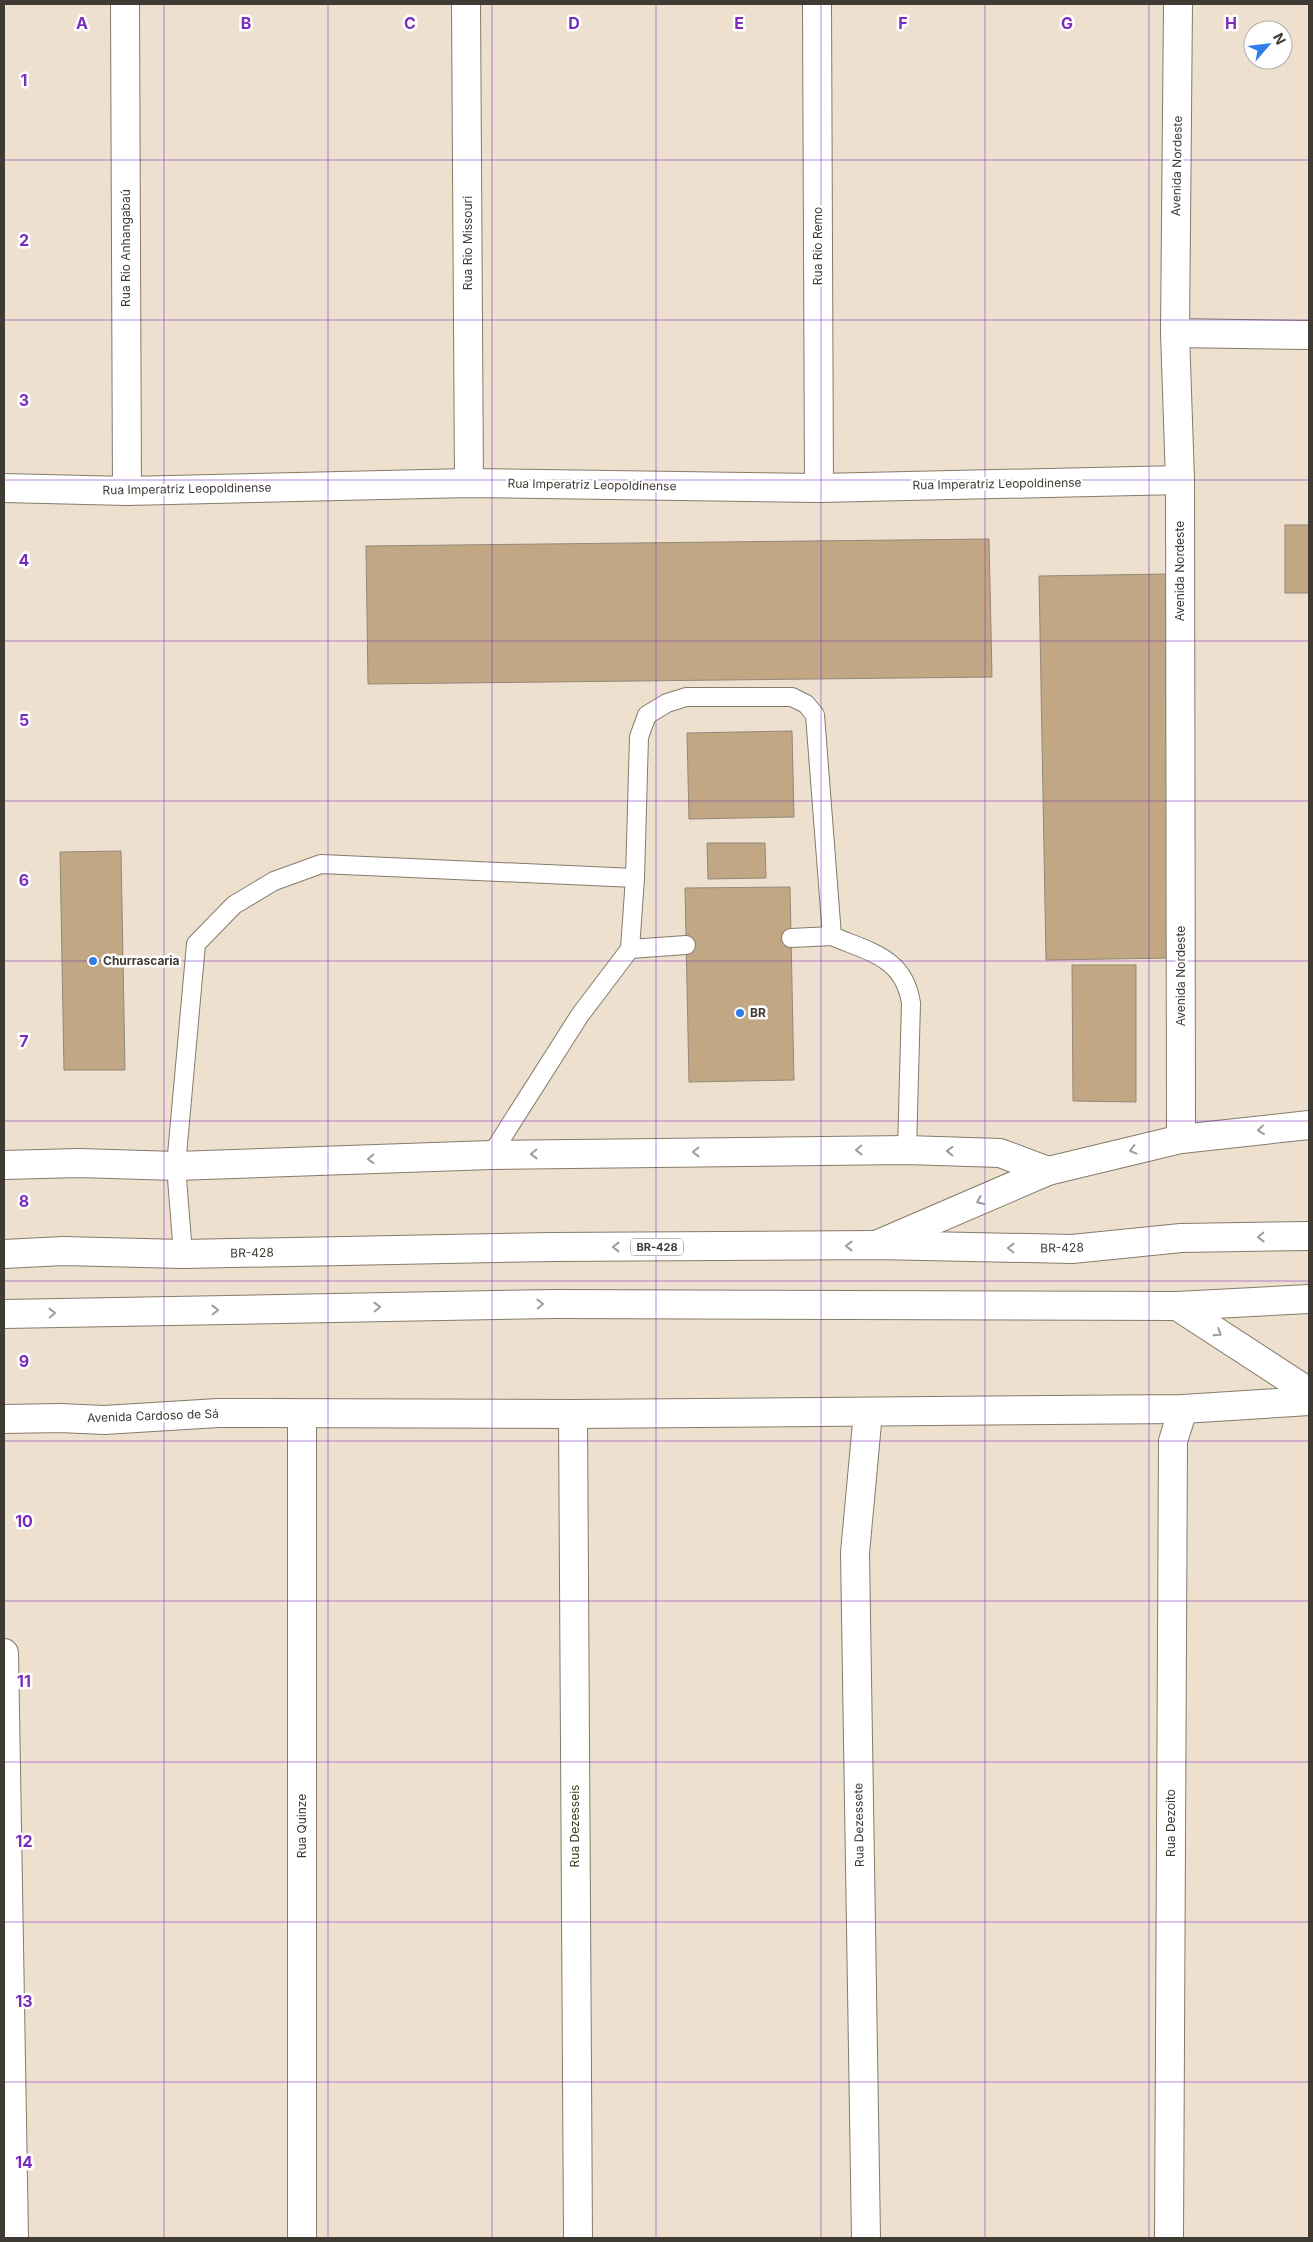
<svg xmlns="http://www.w3.org/2000/svg" width="1313" height="2242" viewBox="0 0 1313 2242" font-family="Inter,sans-serif">
  <style>
    .building { fill: #c1a783; stroke: #948878 }
    .lines { fill: none; stroke-linecap: round; stroke-linejoin: round }
    .lane-casing { stroke: #867b6b; stroke-width: 20 }
    .street-casing { stroke: #867b6b; stroke-width: 30 }
    .highway-casing { stroke: #867b6b; stroke-width: 30 }
    .lane { stroke: #fff; stroke-width: 18 }
    .street { stroke: #fff; stroke-width: 28 }
    .highway { stroke: #fff; stroke-width: 28 }
    .oneway { stroke: #9f9c99 }
    .grid { fill: none; stroke: #7b2cbf; stroke-width: 1; stroke-opacity: 0.55 }
    .poi-dot { fill: #2f7de9; stroke: #fff; stroke-width: 2 }
    .labels { text-anchor: middle; stroke-width: 5; stroke-linejoin: round; paint-order: stroke }
    .shield { fill: #fff; stroke: #797570; stroke-width: 1 }
    .shield-label { font-size: 11px; font-weight: bold; fill: #3f3a33 }
    .street-label { font-size: 12px; fill: #3f3a33; stroke: #fff }
    .poi-label { font-size: 12px; font-weight: bold; fill: #3f3a33; stroke: #fff; text-anchor: start }
    .grid-label { font-size: 16px; text-anchor: middle; font-weight: bold; fill: #7b2cbf; stroke: #fff; stroke-width: 5; stroke-linejoin: round; paint-order: stroke }
  </style>
  <rect width="100%" height="100%" fill="#ede0cf"/>
  <g class="building">
    <rect x="1285" y="525" width="24" height="68"/>
    <polygon points="989,539 992,677 368,684 366,546"/>
    <polygon points="1169,574 1175,958 1046,960 1039,576"/>
    <polygon points="792,731 794,817 689,819 687,733"/>
    <polygon points="707,843 765,843 766,878 708,879"/>
    <polygon points="121,851 125,1070 64,1070 60,852"/>
    <polygon points="790,887 794,1080 689,1082 685,888"/>
    <polygon points="1072,965 1136,965 1136,1102 1073,1101"/>
  </g>
  <g class="lines">
    <defs>
      <g id="lane">
        <polyline points="635,878 630,949 686,945"/>
        <polyline points="791,938 832,936"/>
        <polyline points="491,1155 580,1015 630,949"/>
        <path d="M183,1254l-7,-88 20,-222 38,-39 40,-24 47,-17 314,14 4,-141 8,-22 20,-12 19,-6h106l14,7 9,11 17,221c37,16 72,21 79,67l-4,147"/>
      </g>
      <g id="street">
        <polyline points="125,4 127,491"/>
        <polyline points="466,4 469,483"/>
        <polyline points="817,4 819,488"/>
        <polyline points="1178,4 1175,333 1180,480 1181,1139"/>
        <polyline points="1175,333 1309,335"/>
        <polyline points="4,488 127,491 469,483 819,488 1180,480"/>
        <polyline points="4,1165 79,1163 176,1166 491,1155 907,1150 1000,1153 1048,1171"/>
        <polyline points="876,1245 1048,1171 1181,1139 1309,1125"/>
        <polyline points="302,1414 302,2238"/>
        <polyline points="573,1414 578,2238"/>
        <polyline points="4,1419 60,1418 104,1420 218,1413 573,1414 1183,1409 1309,1401"/>
        <polyline points="4,1653 14,2238"/>
        <polyline points="866,2238 855,1553 868,1412"/>
        <polyline points="1169,2238 1173,1441 1183,1409"/>
      </g>
      <g id="highway">
        <polyline points="4,1254 63,1251 183,1254 553,1247 876,1245 1072,1249 1181,1238 1309,1236"/>
        <polyline points="1177,1306 1309,1392"/>
        <polyline points="4,1314 554,1304 1177,1306 1309,1299"/>
      </g>
    </defs>
    <use href="#lane" class="lane-casing"/>
    <use href="#street" class="street-casing"/>
    <use href="#highway" class="highway-casing"/>
    <use href="#lane" class="lane"/>
    <use href="#street" class="street"/>
    <use href="#highway" class="highway"/>
  </g>
  <defs><path id="oneway-chevron" d="M-2-3.5L2.5 0L-2 3.5" fill="none" stroke-width="1.6" stroke-linecap="round" stroke-linejoin="round" transform="scale(1.25)"/></defs>
  <g class="oneway">
    <use href="#oneway-chevron" transform="translate(1261 1130) rotate(174)"/>
    <use href="#oneway-chevron" transform="translate(859 1150) rotate(179)"/>
    <use href="#oneway-chevron" transform="translate(1133 1150) rotate(166)"/>
    <use href="#oneway-chevron" transform="translate(950 1151) rotate(-178)"/>
    <use href="#oneway-chevron" transform="translate(696 1152) rotate(179)"/>
    <use href="#oneway-chevron" transform="translate(534 1154) rotate(179)"/>
    <use href="#oneway-chevron" transform="translate(371 1159) rotate(178)"/>
    <use href="#oneway-chevron" transform="translate(980 1201) rotate(157)"/>
    <use href="#oneway-chevron" transform="translate(1261 1237) rotate(179)"/>
    <use href="#oneway-chevron" transform="translate(849 1246) rotate(180)"/>
    <use href="#oneway-chevron" transform="translate(616 1247) rotate(180)"/>
    <use href="#oneway-chevron" transform="translate(1011 1248) rotate(-179)"/>
    <use href="#oneway-chevron" transform="translate(540 1304) rotate(-1)"/>
    <use href="#oneway-chevron" transform="translate(377 1307) rotate(-1)"/>
    <use href="#oneway-chevron" transform="translate(215 1310) rotate(-1)"/>
    <use href="#oneway-chevron" transform="translate(52 1313) rotate(-1)"/>
    <use href="#oneway-chevron" transform="translate(1218 1333) rotate(33)"/>
  </g>
  <path class="grid" d="M164,4v2234M328,4v2234M492,4v2234M656,4v2234M821,4v2234M985,4v2234M1149,4v2234M4,160h1305M4,320h1305M4,480h1305M4,641h1305M4,801h1305M4,961h1305M4,1121h1305M4,1281h1305M4,1441h1305M4,1601h1305M4,1762h1305M4,1922h1305M4,2082h1305"/>
  <g class="poi-dot">
    <circle cx="93" cy="961" r="5"/>
    <circle cx="740" cy="1013" r="5"/>
  </g>
  <g class="labels">
    <rect class="shield" x="631" y="1238.5" width="52" height="17" rx="4"/>
    <g class="shield-label">
      <text x="657" y="1251">BR-428</text>
    </g>
    <g class="street-label">
      <text transform="translate(1177 166) rotate(-89)" y="4">Avenida Nordeste</text>
      <text transform="translate(468 243) rotate(-90)" y="4">Rua Rio Missouri</text>
      <text transform="translate(818 246) rotate(-90)" y="4">Rua Rio Remo</text>
      <text transform="translate(126 248) rotate(-90)" y="4">Rua Rio Anhangabaú</text>
      <text transform="translate(997 484) rotate(-1)" y="4">Rua Imperatriz Leopoldinense</text>
      <text transform="translate(592 485) rotate(1)" y="4">Rua Imperatriz Leopoldinense</text>
      <text transform="translate(187 489) rotate(-1)" y="4">Rua Imperatriz Leopoldinense</text>
      <text transform="translate(1180 571) rotate(-90)" y="4">Avenida Nordeste</text>
      <text transform="translate(1181 976) rotate(-90)" y="4">Avenida Nordeste</text>
      <text transform="translate(1062 1248) rotate(-1)" y="4">BR-428</text>
      <text transform="translate(252 1253) rotate(-1)" y="4">BR-428</text>
      <text transform="translate(153 1416) rotate(-2)" y="4">Avenida Cardoso de Sá</text>
      <text transform="translate(1171 1823) rotate(-90)" y="4">Rua Dezoito</text>
      <text transform="translate(859 1825) rotate(-91)" y="4">Rua Dezessete</text>
      <text transform="translate(302 1826) rotate(-90)" y="4">Rua Quinze</text>
      <text transform="translate(575 1826) rotate(-90)" y="4">Rua Dezesseis</text>
    </g>
    <g class="poi-label">
      <text x="103" y="965">Churrascaria</text>
      <text x="750" y="1017">BR</text>
    </g>
  </g>
  <g class="grid-label">
    <text x="82" y="29">A</text>
    <text x="246" y="29">B</text>
    <text x="410" y="29">C</text>
    <text x="574" y="29">D</text>
    <text x="739" y="29">E</text>
    <text x="903" y="29">F</text>
    <text x="1067" y="29">G</text>
    <text x="1231" y="29">H</text>
    <text x="24" y="86">1</text>
    <text x="24" y="246">2</text>
    <text x="24" y="406">3</text>
    <text x="24" y="566">4</text>
    <text x="24" y="726">5</text>
    <text x="24" y="886">6</text>
    <text x="24" y="1047">7</text>
    <text x="24" y="1207">8</text>
    <text x="24" y="1367">9</text>
    <text x="24" y="1527">10</text>
    <text x="24" y="1687">11</text>
    <text x="24" y="1847">12</text>
    <text x="24" y="2007">13</text>
    <text x="24" y="2168">14</text>
  </g>
  <rect width="1313" height="2242" fill="none" stroke="#3f3a33" stroke-width="10"/>
  <g transform="translate(1268 45) rotate(62)"><circle r="24" fill="#ffffff" stroke="#b2b0ad"/>
  <path d="M0-4L9 19L0 12L-9 19Z" fill="#2f7de9"/>
  <text y="-8" font-size="14" font-weight="bold" text-anchor="middle" fill="#3f3a33">N</text>
  </g>
</svg>
